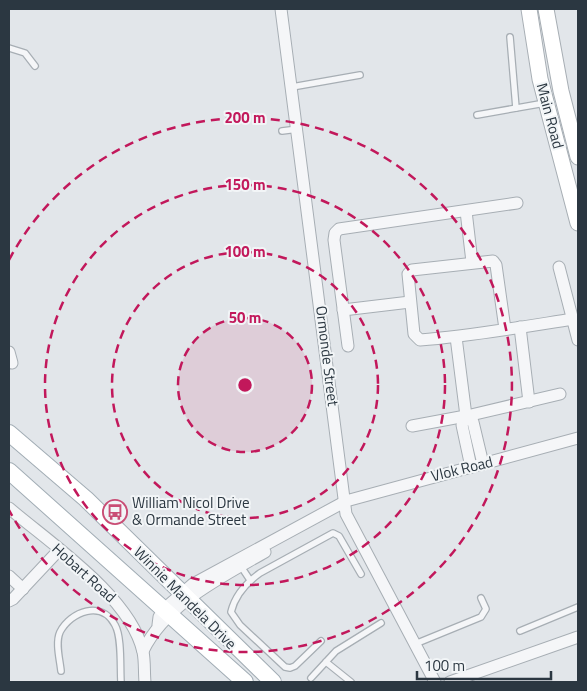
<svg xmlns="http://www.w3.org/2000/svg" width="587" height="691" viewBox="0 0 587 691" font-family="'Titillium Web',sans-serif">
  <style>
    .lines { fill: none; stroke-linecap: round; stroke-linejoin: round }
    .lane-casing { stroke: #a7aeb4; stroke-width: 8 }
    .street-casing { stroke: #a7aeb4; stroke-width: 13 }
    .secondary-casing { stroke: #a7aeb4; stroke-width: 17 }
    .primary-casing { stroke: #a2adb5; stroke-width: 18 }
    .lane { stroke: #f5f6f8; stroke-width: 5.5 }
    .street { stroke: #f5f6f8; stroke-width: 11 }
    .secondary { stroke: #fff; stroke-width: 15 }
    .primary { stroke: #fff; stroke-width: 16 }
    .ring { fill: none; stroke: #c2185b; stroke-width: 2.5; stroke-dasharray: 9 6 }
    .labels { text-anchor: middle; stroke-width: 4; stroke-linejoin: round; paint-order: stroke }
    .street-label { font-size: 15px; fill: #2b3741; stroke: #f2f5f7 }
    .poi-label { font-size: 15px; fill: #2b3741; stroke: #f2f5f7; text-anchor: start }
    .centre { fill: #c2185b; stroke: #f2f5f7; stroke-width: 2.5 }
    .ring-label { font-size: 15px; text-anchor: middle; font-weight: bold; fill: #c2185b; stroke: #f2f5f7; stroke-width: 4; stroke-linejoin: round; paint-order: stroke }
  </style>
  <rect width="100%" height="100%" fill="#e2e6ea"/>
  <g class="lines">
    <defs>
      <g id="lane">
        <polyline points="510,37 516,108"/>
        <polyline points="9,48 25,53 35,66"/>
        <polyline points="292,87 360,75"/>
        <polyline points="477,115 545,103"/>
        <polyline points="282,131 298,129"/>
        <polyline points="240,565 250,580"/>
        <polyline points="520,631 578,607"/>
        <path d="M321,641l-26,25 -5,2 -5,-1 -45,-42 -9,-13c4,-17 15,-29 29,-39l73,-40 6,3 22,38"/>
        <polyline points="415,644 481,617 486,609 481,598"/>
        <polyline points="326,662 351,682"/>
        <path d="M61,671c-1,-11 -6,-28 -1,-39 11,-21 42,-32 55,-7 7,12 5,42 6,57"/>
        <polyline points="311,678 336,651 381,623"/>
      </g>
      <g id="street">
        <polyline points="281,9 346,514 435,682"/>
        <polyline points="466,211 472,262"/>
        <polyline points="559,267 578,340"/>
        <polyline points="343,310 410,302"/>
        <polyline points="520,327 529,402"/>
        <path d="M505,329l-9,-64 -3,-4 -81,9 -4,4 6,60 6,6c51,-4 102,-13 153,-21"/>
        <polyline points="456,337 466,416 462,425 471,467"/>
        <polyline points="348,346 334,240 335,233 339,229 517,203"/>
        <polyline points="9,352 12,363"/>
        <polyline points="466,416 473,422 483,464"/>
        <polyline points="412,426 471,415 560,394"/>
        <path d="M9,508c41,35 122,89 134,144 2,9 1,20 2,30"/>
        <polyline points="9,576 23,589"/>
        <polyline points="9,601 13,599 59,550"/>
        <polyline points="158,625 159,617 163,610 193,584 346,501 578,438"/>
        <path d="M143,651c23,-47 77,-73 122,-99"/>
        <polyline points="450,682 578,637"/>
      </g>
      <g id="secondary">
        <polyline points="529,9 540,79 578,223"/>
        <polyline points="546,9 561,91 578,157"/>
      </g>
      <g id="primary">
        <polyline points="9,433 86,499 273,682"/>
        <polyline points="9,471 245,682"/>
      </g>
    </defs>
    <use href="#lane" class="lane-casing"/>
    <use href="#street" class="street-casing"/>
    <use href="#secondary" class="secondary-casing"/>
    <use href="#primary" class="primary-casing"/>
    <use href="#lane" class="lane"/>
    <use href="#street" class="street"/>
    <use href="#secondary" class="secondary"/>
    <use href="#primary" class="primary"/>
  </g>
  <circle cx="245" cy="385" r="67" fill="#c2185b" fill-opacity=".12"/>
  <g class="ring">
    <circle cx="245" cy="385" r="67"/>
    <circle cx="245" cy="385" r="133"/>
    <circle cx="245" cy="385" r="200"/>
    <path d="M9 260A267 267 0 1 1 9 510"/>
  </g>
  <defs>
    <symbol id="bus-ring" viewBox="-11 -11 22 22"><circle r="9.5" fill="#f2f5f7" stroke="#c94d75" stroke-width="1.5"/><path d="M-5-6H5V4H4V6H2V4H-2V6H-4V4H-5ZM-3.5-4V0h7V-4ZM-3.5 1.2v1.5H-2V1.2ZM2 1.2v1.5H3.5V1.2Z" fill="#c94d75"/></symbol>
  </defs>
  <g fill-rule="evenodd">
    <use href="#bus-ring" x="101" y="498" width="28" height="28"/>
  </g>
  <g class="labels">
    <g class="street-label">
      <text transform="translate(550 116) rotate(75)" y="5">Main Road</text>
      <text transform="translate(327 356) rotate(83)" y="5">Ormonde Street</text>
      <text transform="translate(462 469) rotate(-14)" y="5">Vlok Road</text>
      <text transform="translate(84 573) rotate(42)" y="5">Hobart Road</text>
      <text transform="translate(185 598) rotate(45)" y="5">Winnie Mandela Drive</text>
    </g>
    <g class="poi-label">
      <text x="132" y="508">William Nicol Drive<tspan x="132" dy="17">&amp; Ormande Street</tspan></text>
    </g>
  </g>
  <circle cx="245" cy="385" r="8" class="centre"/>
  <g class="ring-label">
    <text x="245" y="123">200 m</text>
    <text x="245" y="190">150 m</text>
    <text x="245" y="257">100 m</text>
    <text x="245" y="323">50 m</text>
  </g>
  <rect width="587" height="691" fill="none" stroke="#2b3741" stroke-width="20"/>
  <path d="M417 671v8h134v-8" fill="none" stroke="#2b3741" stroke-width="2.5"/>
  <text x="424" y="671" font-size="15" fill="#2b3741" stroke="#f2f5f7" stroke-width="4" paint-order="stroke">100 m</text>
</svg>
